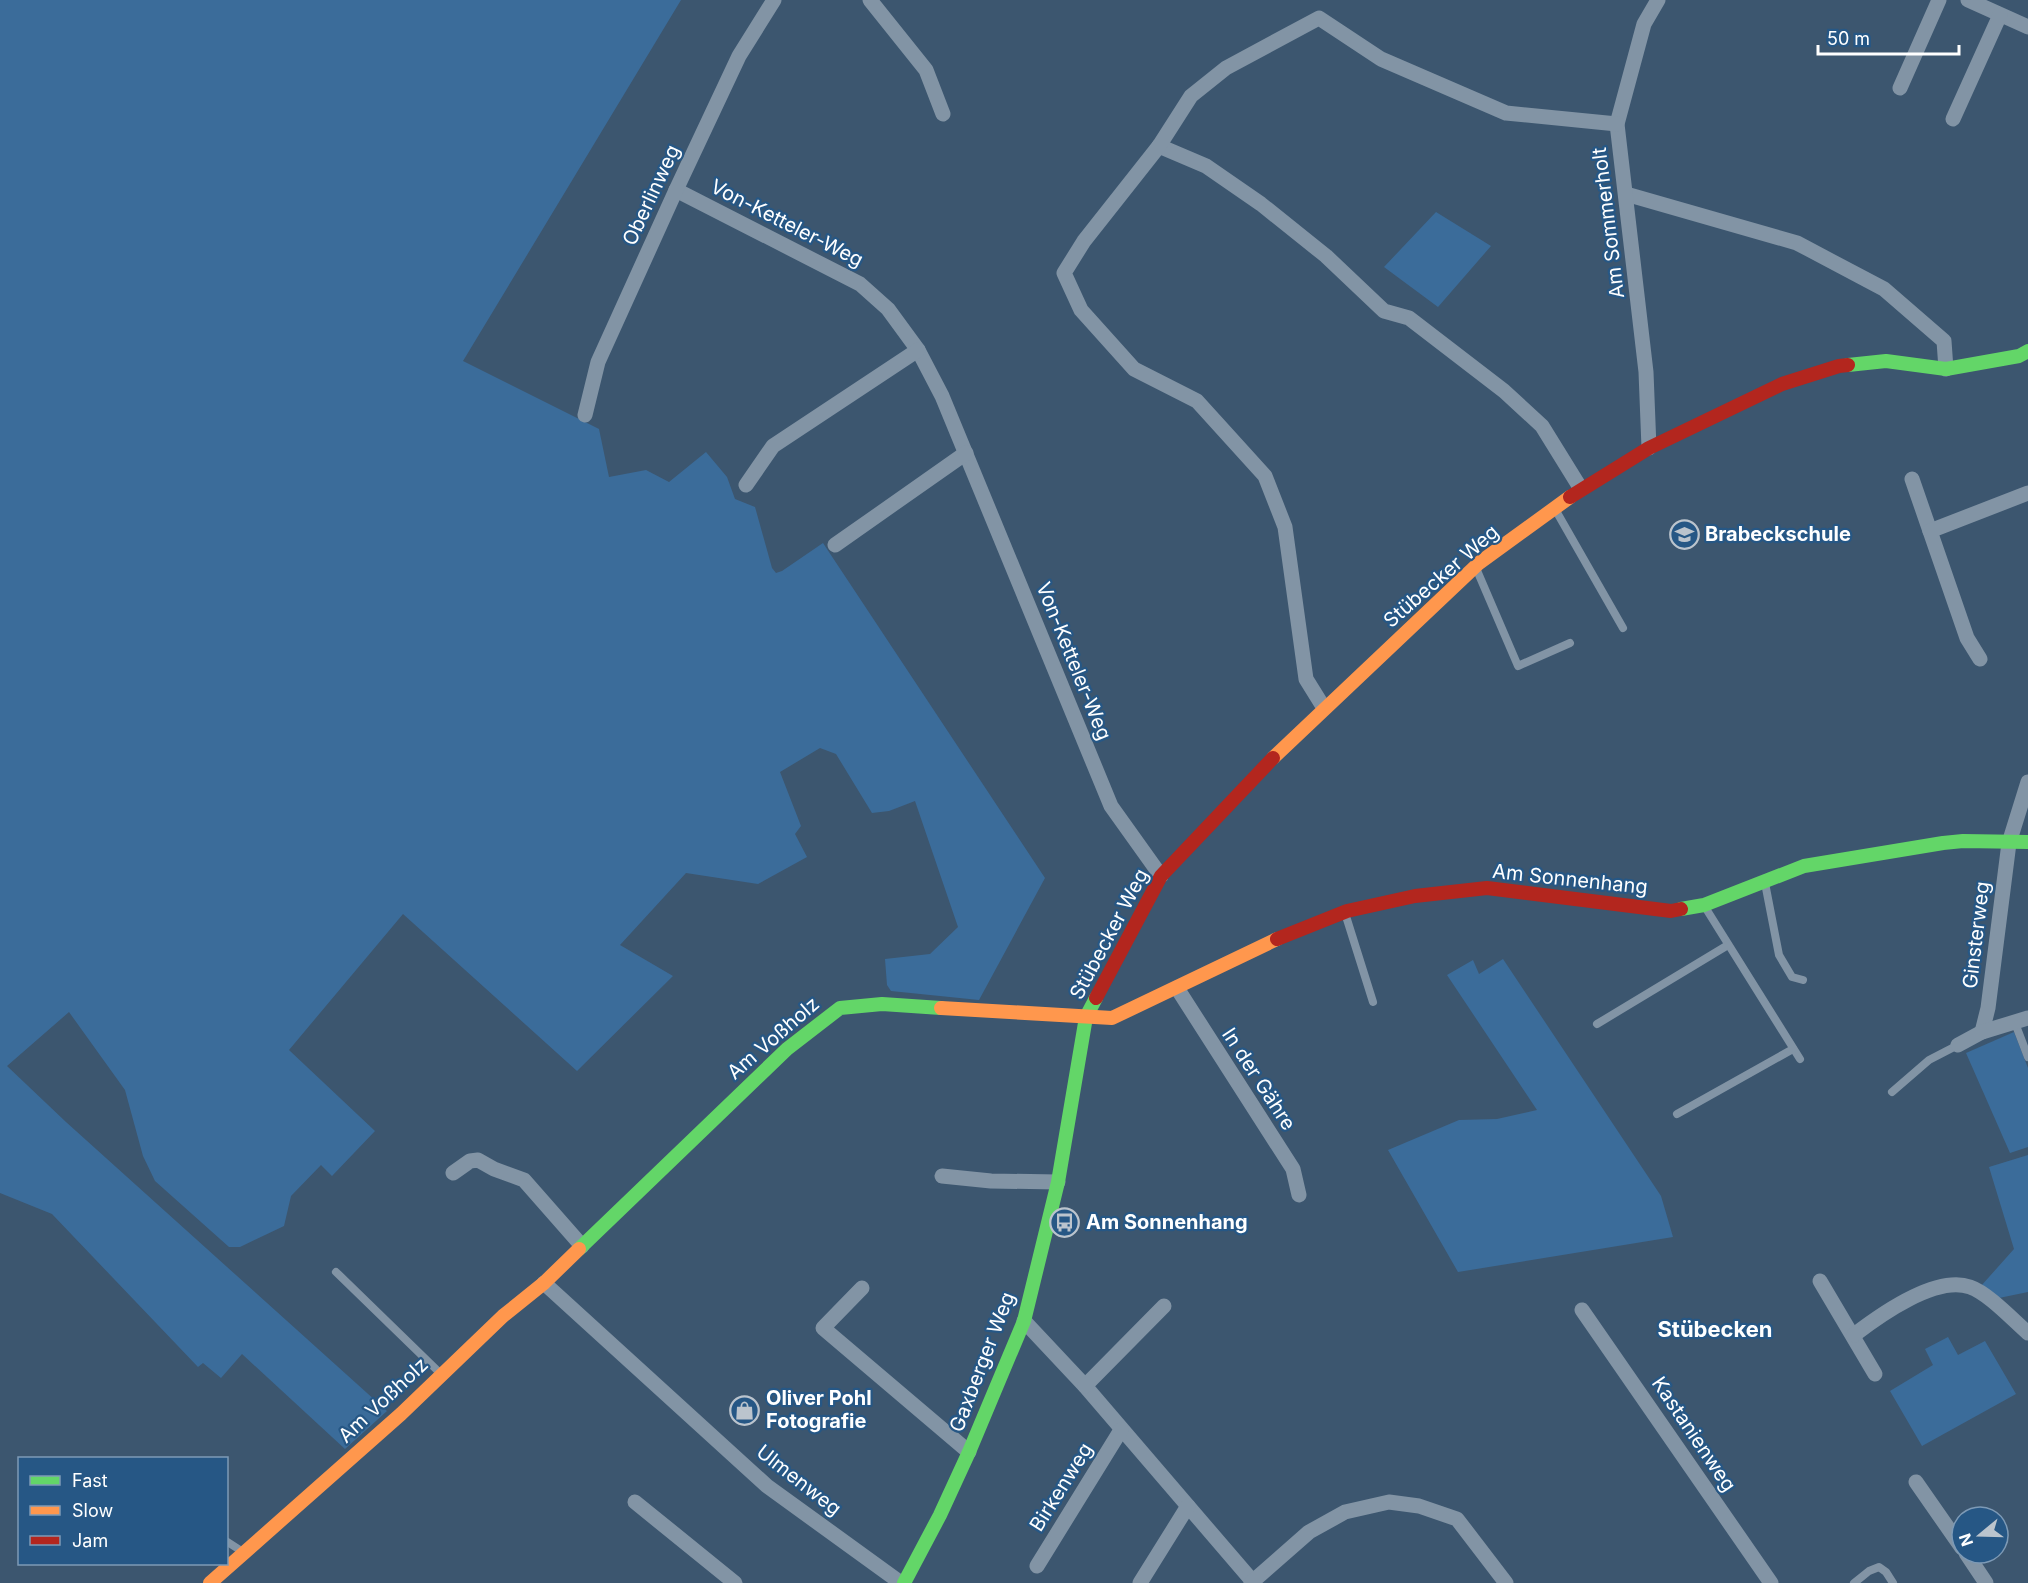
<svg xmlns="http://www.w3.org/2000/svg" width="2028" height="1583" viewBox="0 0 2028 1583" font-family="Inter,sans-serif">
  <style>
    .green { fill: #3b6c9a }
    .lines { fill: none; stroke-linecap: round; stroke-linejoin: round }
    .lane { stroke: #8294a5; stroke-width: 8 }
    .street { stroke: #8294a5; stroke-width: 15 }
    .fast { stroke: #63d668; stroke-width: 14 }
    .slow { stroke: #ff974d; stroke-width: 14 }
    .jam { stroke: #b3261e; stroke-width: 14 }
    .labels { text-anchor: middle; stroke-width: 4.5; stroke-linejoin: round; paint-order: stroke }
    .street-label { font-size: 20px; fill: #fff; stroke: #265785 }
    .poi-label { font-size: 20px; font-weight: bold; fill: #fff; stroke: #265785; text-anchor: start }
    .quarter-label { font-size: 22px; font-weight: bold; fill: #fff; stroke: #265785 }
  </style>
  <rect width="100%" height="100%" fill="#3c566f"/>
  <g class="green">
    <polygon points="0,0 681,0 463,361 599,429 609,477 646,470 669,482 706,452 727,477 735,499 755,507 772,568 776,573 782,571 823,543 1045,878 979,1000 891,991 887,985 885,959 930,954 958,927 915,801 889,811 872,813 836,754 820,748 780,772 801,826 795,834 807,857 758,884 686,873 620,945 673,976 577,1071 403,914 289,1050 375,1131 332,1176 321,1165 291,1196 284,1226 240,1247 229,1247 155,1181 143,1156 125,1090 69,1012 7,1066 66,1122 387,1411 345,1449 242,1354 221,1378 203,1363 198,1367 52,1214 0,1193"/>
    <polygon points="1436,212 1491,246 1438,307 1384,267"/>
    <polygon points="1503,959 1661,1196 1673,1237 1458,1272 1388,1150 1459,1120 1497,1119 1537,1110 1447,975 1473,960 1479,974"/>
    <polygon points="2014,1032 2028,1068 2028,1147 2010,1153 1966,1053"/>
    <polygon points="2028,1155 2028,1292 1999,1298 1981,1286 2014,1249 1989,1167"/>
    <polygon points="1948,1337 1958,1355 1985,1341 2016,1394 1922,1446 1890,1391 1933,1365 1925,1349"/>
  </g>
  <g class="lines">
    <g class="lane">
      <polyline points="1555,509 1623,628"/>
      <polyline points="1476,568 1518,666 1570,643"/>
      <polyline points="1765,883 1779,955 1792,977 1803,980"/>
      <polyline points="1705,907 1800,1059"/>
      <polyline points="1345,913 1373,1002"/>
      <polyline points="2015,1023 2028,1057"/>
      <polyline points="1597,1024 1728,945"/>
      <polyline points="1892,1092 1929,1060 1958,1045"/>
      <polyline points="1677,1114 1793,1049"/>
      <polyline points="336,1272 441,1374"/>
      <polyline points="226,1541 243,1552"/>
      <polyline points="1854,1583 1869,1571 1879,1567 1886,1572 1893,1583"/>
    </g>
    <g class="street">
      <polyline points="870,0 926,70 943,114"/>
      <polyline points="1968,0 2028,27"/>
      <polyline points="1900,88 1939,0"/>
      <polyline points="1953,119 2000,15"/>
      <polyline points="1159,146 1206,166 1261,204 1326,256 1384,311 1409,318 1504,391 1542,426 1581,489"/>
      <polyline points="676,190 860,284 888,309 918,350 942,396 1111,806 1161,876"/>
      <polyline points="1626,194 1797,243 1884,289 1944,341 1946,369"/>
      <polyline points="585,415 598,362 676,190 739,56 774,0"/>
      <polyline points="1649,448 1646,372 1617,124 1644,24 1658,0"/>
      <polyline points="1912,479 1930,531"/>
      <polyline points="746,485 773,446 918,350"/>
      <polyline points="835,545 966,453"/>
      <polyline points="1980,659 1967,638 1930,531 2028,493"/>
      <polyline points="1324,708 1306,679 1285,527 1265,476 1197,401 1134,369 1081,310 1064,273 1084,241 1159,146 1191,96 1226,68 1319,18 1381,59 1506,113 1617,124"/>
      <polyline points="1177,988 1293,1169 1299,1195"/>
      <polyline points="1982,1032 1988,1008 2009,843 2028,782"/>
      <polyline points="1958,1045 1982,1032 2028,1018"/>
      <polyline points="453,1173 470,1161 478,1160 494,1169 524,1180 582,1246"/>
      <polyline points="942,1176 991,1181 1058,1182"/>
      <polyline points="1820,1281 1875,1374"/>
      <polyline points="544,1283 767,1486 901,1583"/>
      <polyline points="862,1288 823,1328 969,1452"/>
      <polyline points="1582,1310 1771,1583"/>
      <polyline points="1024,1321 1085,1386 1254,1583"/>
      <path d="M1854,1335c26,-20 82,-60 116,-48 18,6 43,33 58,46"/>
      <polyline points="1085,1386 1164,1306"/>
      <polyline points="1916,1482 1962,1548"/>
      <polyline points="635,1502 735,1583"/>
      <polyline points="1966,1553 1986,1583"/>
      <polyline points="1037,1566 1121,1430"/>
      <polyline points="1140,1583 1188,1506"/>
      <polyline points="1251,1583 1309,1532 1345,1512 1389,1502 1419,1506 1457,1519 1506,1583"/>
    </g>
    <g class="fast">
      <polyline points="1848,365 1886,361 1946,369 2019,356 2028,351"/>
      <polyline points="1681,909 1704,905 1804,866 1943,843 1963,841 2028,842"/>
      <polyline points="579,1249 787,1049 840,1008 882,1004 941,1008"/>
      <polyline points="904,1583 940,1515 969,1452 1024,1321 1058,1182 1086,1017 1096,998"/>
    </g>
    <g class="slow">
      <polyline points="1273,758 1479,563 1570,497"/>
      <polyline points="941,1008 1112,1018 1277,939"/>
      <polyline points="210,1583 401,1414 503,1316 544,1283 579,1249"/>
    </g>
    <g class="jam">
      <polyline points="1570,497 1649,448 1782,384 1839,366 1848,365"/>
      <polyline points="1277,939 1347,911 1415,896 1487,888 1671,911 1681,909"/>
      <polyline points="1096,998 1161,876 1273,758"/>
    </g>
  </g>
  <defs>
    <symbol id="school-ring" viewBox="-11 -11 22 22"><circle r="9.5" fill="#265785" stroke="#bbc4cd" stroke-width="1.5"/><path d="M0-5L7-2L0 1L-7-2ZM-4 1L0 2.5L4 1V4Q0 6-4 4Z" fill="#bbc4cd"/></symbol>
    <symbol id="bus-ring" viewBox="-11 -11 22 22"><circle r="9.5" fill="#265785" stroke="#bbc4cd" stroke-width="1.5"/><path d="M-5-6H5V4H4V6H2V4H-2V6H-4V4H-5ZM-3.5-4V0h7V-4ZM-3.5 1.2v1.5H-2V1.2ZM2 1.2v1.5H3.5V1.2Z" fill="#bbc4cd"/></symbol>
    <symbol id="shop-ring" viewBox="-11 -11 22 22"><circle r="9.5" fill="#265785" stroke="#bbc4cd" stroke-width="1.5"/><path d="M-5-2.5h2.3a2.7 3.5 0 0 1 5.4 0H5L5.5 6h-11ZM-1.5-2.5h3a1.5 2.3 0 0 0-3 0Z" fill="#bbc4cd"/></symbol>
  </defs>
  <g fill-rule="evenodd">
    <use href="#school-ring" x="1668" y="518" width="33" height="33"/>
    <use href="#bus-ring" x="1048" y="1206" width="33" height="33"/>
    <use href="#shop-ring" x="728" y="1394" width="33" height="33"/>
  </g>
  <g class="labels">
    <g class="street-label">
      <text transform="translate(651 195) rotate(-65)" y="7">Oberlinweg</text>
      <text transform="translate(787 223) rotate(27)" y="7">Von-Ketteler-Weg</text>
      <text transform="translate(1608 223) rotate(-97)" y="7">Am Sommerholt</text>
      <text transform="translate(1441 576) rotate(-41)" y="7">Stübecker Weg</text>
      <text transform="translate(1074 661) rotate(68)" y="7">Von-Ketteler-Weg</text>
      <text transform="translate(1570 879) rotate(6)" y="7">Am Sonnenhang</text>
      <text transform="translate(1109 934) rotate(-62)" y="7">Stübecker Weg</text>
      <text transform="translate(1976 935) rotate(-83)" y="7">Ginsterweg</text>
      <text transform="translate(773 1038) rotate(-41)" y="7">Am Voßholz</text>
      <text transform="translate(1259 1079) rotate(57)" y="7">In der Gähre</text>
      <text transform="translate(982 1362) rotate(-69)" y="7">Gaxberger Weg</text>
      <text transform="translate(383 1400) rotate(-43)" y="7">Am Voßholz</text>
      <text transform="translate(1694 1434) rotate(56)" y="7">Kastanienweg</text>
      <text transform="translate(799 1480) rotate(38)" y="7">Ulmenweg</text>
      <text transform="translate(1061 1487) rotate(-58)" y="7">Birkenweg</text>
    </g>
    <g class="poi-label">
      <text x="1705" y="541">Brabeckschule</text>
      <text x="1086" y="1229">Am Sonnenhang</text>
      <text x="766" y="1405">Oliver Pohl<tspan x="766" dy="23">Fotografie</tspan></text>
    </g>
    <g class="quarter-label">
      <text x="1715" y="1337">Stübecken</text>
    </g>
  </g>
  <rect x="18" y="1457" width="210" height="108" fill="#265785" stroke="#7d9ab6" stroke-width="1.5"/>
  <rect x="30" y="1476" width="30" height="9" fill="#63d668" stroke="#7d9ab6" stroke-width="1.5"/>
  <text x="72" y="1487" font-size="18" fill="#ffffff">Fast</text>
  <rect x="30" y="1506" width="30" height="9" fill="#ff974d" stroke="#7d9ab6" stroke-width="1.5"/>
  <text x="72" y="1517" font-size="18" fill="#ffffff">Slow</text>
  <rect x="30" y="1536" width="30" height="9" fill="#b3261e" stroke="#7d9ab6" stroke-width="1.5"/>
  <text x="72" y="1547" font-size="18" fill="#ffffff">Jam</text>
  <g transform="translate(1980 1535) rotate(251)"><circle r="28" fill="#265785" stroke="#7d9ab6" stroke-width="1.5"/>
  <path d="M0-4.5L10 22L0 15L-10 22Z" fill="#bbc4cd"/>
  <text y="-9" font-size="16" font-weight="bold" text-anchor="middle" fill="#ffffff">N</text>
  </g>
  <path d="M1818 45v9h141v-9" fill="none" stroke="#ffffff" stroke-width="3"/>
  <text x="1827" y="45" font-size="18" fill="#ffffff" stroke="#265785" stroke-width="4.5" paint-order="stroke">50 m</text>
</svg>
